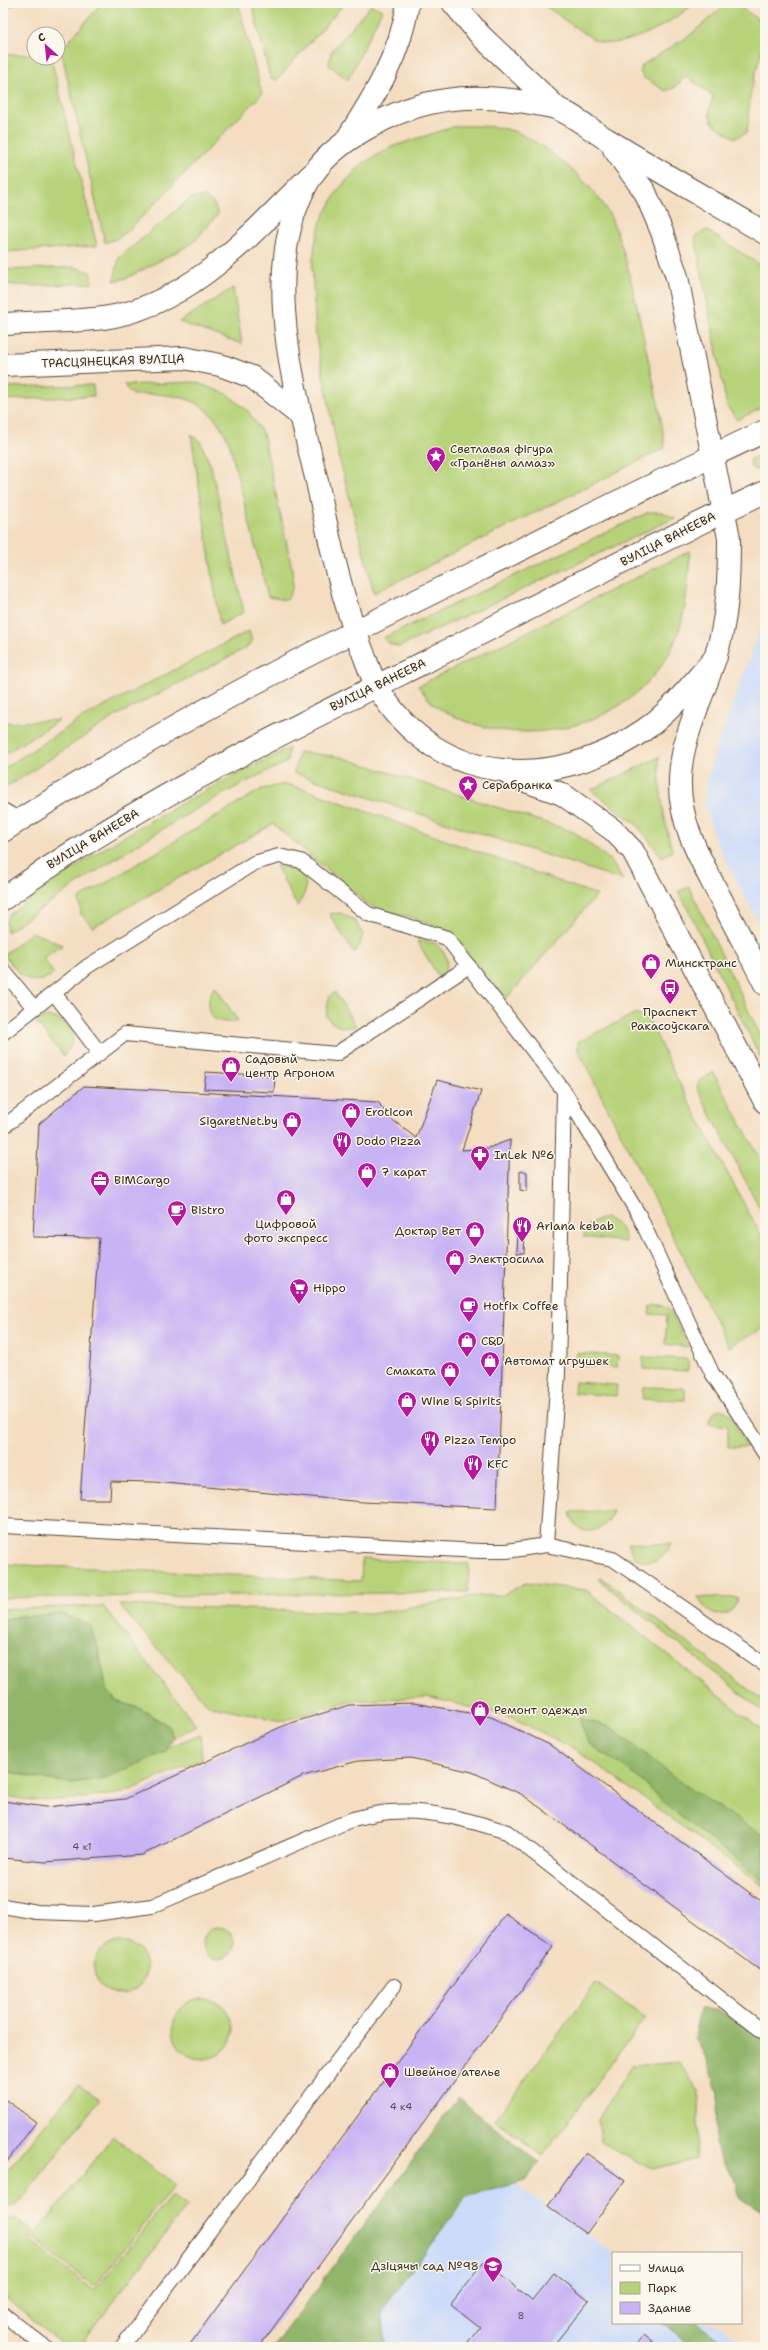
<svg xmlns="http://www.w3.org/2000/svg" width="768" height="2350" viewBox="0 0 768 2350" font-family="'Shantell Sans',sans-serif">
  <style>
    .built { fill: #ccdbf9 }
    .green { fill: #b7d37a; stroke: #797e4c }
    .forest { fill: #91b56a; stroke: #667044 }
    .building { fill: #c8b3f4 }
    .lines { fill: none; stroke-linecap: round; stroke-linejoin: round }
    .service-casing { stroke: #574536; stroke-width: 16 }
    .secondary-casing { stroke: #574536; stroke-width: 24 }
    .primary-casing { stroke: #574536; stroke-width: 24 }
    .service { stroke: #fff; stroke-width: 14 }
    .secondary { stroke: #fff; stroke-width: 22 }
    .primary { stroke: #fff; stroke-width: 22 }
    .labels { text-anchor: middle; stroke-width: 3; stroke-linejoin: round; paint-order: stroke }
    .number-label { font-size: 10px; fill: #5e4c54 }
    .street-label { font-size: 12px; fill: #3b2a1e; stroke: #fbf7ec }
    .poi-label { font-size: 12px; fill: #3b2a1e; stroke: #fbf7ec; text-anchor: start }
  </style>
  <rect width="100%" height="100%" fill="#fbf7ec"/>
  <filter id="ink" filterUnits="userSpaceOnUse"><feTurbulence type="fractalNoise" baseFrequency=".025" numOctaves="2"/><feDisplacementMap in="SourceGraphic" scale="8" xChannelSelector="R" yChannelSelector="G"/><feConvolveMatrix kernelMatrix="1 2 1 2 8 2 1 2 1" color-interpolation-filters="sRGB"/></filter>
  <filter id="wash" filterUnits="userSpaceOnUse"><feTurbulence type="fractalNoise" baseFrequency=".012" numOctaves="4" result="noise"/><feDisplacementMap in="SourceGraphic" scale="16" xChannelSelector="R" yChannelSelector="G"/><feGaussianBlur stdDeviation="0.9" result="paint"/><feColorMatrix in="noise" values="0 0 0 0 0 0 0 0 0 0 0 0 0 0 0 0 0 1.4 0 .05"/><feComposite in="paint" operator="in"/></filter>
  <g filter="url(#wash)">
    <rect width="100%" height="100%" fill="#f4ddc1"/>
    <g class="built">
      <polygon points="765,614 765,936 717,843 705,806 708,776 715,753"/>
      <polygon points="502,2175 614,2253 613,2323 715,2323 750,2347 354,2347 449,2183"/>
    </g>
    <g class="green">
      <polygon points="102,3 238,3 262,94 129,230 118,238 105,243 61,50"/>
      <polygon points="252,3 345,3 277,80 270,78"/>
      <path d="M541,3h154c-20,17 -67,46 -95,39 -11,-3 -47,-31 -59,-39z"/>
      <path d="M727,3h7l31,21c0,25 -11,48 -15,73 -2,12 0,24 -4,36l-11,5c-22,-14 -31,-15 -22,-42l-27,-20 -12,12 -8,3 -23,-14 -3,-6 2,-6 47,-29z"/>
      <polygon points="371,5 382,10 348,80 329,65 331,52"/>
      <polygon points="34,54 34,58 51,58 97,246 3,252 3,55"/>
      <path d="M456,126c20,0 41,-1 60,6 31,13 79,53 94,84 17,37 24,79 33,119 8,38 18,75 22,113l-291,145 -35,-136 -23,-120 -4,-70 3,-23 6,-23 17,-31 24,-26 29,-17z"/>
      <polygon points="204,196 214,204 218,214 193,243 127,278 114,281 119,258 191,198"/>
      <polygon points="706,230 765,268 765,406 737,420 727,406 695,237"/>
      <polygon points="75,267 90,272 92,283 32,286 3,284 3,270"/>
      <polygon points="233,288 242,344 179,322"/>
      <path d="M195,382l32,12 21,17 15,23 29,134 1,19 -6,13 -19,-3 -39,-155c-20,-45 -51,-50 -96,-47l-9,-10z"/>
      <polygon points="93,385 94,396 3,400 3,387"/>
      <polygon points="191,434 200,441 211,466 244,612 220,625"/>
      <polygon points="765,452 765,467 754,470 751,467 750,460"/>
      <polygon points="649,512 662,512 675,518 399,647 390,644 383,638"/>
      <path d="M690,551c-2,37 -4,74 -23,106 -46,77 -158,97 -231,49 -7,-5 -13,-14 -18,-20z"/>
      <polygon points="249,631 252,642 244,649 114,717 15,782 3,787 3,769 82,718"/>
      <polygon points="59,720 3,755 3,723"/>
      <path d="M289,748l-2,14c-100,46 -190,108 -280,170l-1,-10 3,-7c85,-67 183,-119 280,-167z"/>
      <polygon points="299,752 341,757 574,832 611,861 623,880 294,773"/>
      <path d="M659,757c0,33 5,62 13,94l-10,6 -26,-33 -45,-34z"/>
      <polygon points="286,784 307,790 597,895 507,998 448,931 408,916 386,912 369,905 273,824 93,927 81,915 79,899 262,789"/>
      <path d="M276,866c28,2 39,16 21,40z"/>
      <polygon points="689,887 765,1045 765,1067 679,891"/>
      <polygon points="341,913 354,920 363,934 360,945 354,953 329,914"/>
      <path d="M32,932l31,13 -20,13 11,16c-26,17 -34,0 -50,-19z"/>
      <path d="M417,941l18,2c14,13 16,21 5,36z"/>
      <path d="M215,986l23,35c-28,6 -38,-12 -23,-35z"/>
      <path d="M335,992l21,34c-13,3 -22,1 -30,-10l3,-19z"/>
      <polygon points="636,1013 649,1020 676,1077 765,1243 765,1327 729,1347 578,1050 578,1042"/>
      <path d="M46,1017c14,0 29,9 26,25 -1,5 -6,10 -8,14l-29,-35z"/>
      <polygon points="713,1072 765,1168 765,1218 697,1088 699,1082"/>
      <path d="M606,1218c12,5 18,11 20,24l-43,-5c5,-14 9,-17 23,-19z"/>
      <polygon points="655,1304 668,1307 689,1347 665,1344 667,1315 649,1314 650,1306"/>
      <polygon points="577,1353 618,1356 617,1368 576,1365"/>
      <polygon points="643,1357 688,1359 688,1371 643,1369"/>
      <polygon points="575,1382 617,1385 616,1396 574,1393"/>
      <polygon points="643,1387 685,1388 685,1400 642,1399"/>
      <polygon points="721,1409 729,1413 747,1447 728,1447 728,1426 709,1424 710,1418 716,1410"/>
      <path d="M613,1511c-8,24 -37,29 -43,1z"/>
      <path d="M628,1543l43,1c-7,16 -20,22 -36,14z"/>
      <polygon points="362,1559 469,1564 468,1592 3,1598 3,1564 361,1581"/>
      <polygon points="601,1577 765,1702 765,1713 599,1580"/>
      <polygon points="525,1583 586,1590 765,1732 765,1887 577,1750 511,1717 427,1697 349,1701 282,1721 208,1705 119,1605 376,1613 475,1596 504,1595"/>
      <path d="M698,1597l40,1c-3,15 -16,21 -30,12 -4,-3 -7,-9 -10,-13z"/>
      <polygon points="103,1606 196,1725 173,1738 170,1727 141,1709 116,1701 107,1690 98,1648 24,1615 3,1619 3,1609"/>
      <polygon points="200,1734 202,1759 123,1793 78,1799 30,1801 3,1795 3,1770 36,1778 72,1783 165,1752 167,1748"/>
      <circle cx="218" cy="1943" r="16"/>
      <circle cx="120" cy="1968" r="26"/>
      <polygon points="596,1983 645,2018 543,2156 495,2120"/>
      <circle cx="203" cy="2029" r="30"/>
      <polygon points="679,2062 699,2092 696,2158 653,2169 601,2142 598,2120 631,2066"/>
      <path d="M78,2085l22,14 -80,103c-5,5 -10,6 -17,2v-36l4,3z"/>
      <polygon points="113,2136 175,2185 94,2287 33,2238"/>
      <polygon points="172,2195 187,2206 84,2340 92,2347 65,2347 3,2296 3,2216 10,2220 15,2218 33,2232 29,2240 94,2291"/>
    </g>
    <g class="forest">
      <polygon points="59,1613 90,1625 98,1648 107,1690 116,1701 141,1709 170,1727 173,1738 165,1752 106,1778 72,1783 36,1778 3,1770 3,1619"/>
      <polygon points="579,1718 611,1727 685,1785 765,1837 765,1882 681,1817 630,1771 588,1743"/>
      <polygon points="700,2009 717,2009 765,2037 765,2214 740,2198 735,2178 722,2161 715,2144 718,2094 710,2068 694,2037"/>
      <polygon points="458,2098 539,2163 525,2181 466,2197 381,2311 385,2347 274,2347"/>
      <polygon points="663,2323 697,2323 729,2347 692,2347"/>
    </g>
    <g id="blocks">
      <g class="building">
        <polygon points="3,3 18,3 3,8"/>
        <polygon points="206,1072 275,1076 274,1092 204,1089"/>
        <polygon points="437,1080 481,1091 462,1150 488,1148 510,1140 497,1508 363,1502 154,1482 111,1481 110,1499 80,1499 99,1238 33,1237 39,1124 84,1086 378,1102 390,1118 416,1138"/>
        <polygon points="520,1171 527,1172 527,1191 520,1190"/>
        <polygon points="518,1232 525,1232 524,1253 517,1253"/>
        <polygon points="414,1703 491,1717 550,1745 765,1904 765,1974 523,1795 472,1772 411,1758 358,1761 303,1776 142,1855 45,1862 3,1858 3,1801 46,1807 125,1799 285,1725 349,1705"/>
        <polygon points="506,1914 553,1947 259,2347 188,2347"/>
        <polygon points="3,2098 36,2122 3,2167"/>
        <polygon points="586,2153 625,2181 586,2234 548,2206"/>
        <polygon points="484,2262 532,2300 554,2273 589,2301 552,2347 464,2347 480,2327 451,2304"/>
        <polygon points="644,2335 659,2347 635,2347"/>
      </g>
    </g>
  </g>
  <g filter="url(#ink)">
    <use href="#blocks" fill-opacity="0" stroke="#574536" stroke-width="1"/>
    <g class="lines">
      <defs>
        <g id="service">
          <polyline points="3,810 20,820"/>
          <polyline points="3,970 34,1008"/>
          <polyline points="54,993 99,1052"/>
          <polyline points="3,1033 88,966 254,863 279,856 301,861 368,914 447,938 564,1091 639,1215 712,1373 765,1454"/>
          <polyline points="3,1127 125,1034 336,1054 469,966"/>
          <polyline points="3,1526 480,1551 507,1551 546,1545 613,1559 765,1665"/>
          <polyline points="546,1545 558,1373 564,1091"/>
          <path d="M3,1906l34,6 57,2 58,-8 201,-87c12,-3 24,-6 37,-7 40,-3 79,8 117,20l258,201"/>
          <polyline points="3,2314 45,2347"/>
          <polyline points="122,2347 394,1986"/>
        </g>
        <g id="secondary">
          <path d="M3,324c33,-2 67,-2 100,-6 87,-12 149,-85 208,-143"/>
          <polyline points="3,365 184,358 220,365 252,377 302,417"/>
        </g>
        <g id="primary">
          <polyline points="453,3 481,36 557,108"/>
          <path d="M347,139c27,-42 54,-85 61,-136"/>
          <path d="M614,149l31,43 17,40 15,45 52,261c0,41 -1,81 -14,120 -12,39 -34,80 -35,121 -2,44 23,85 42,122 14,28 29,55 43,83"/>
          <path d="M716,657c-22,24 -44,54 -72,73 -89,62 -207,58 -266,-42 -6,-10 -10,-22 -14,-33 -22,-54 -34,-112 -46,-169 -22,-94 -63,-224 -5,-312 15,-22 39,-38 62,-50 59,-32 112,-31 177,-17 17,4 40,24 56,33 52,32 105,62 157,93"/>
          <polyline points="511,776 562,794 613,830 633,851 765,1102"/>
          <path d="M3,831c149,-98 309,-180 470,-258 97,-48 194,-96 292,-142"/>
          <path d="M3,899c132,-95 279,-166 424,-238 112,-57 224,-116 338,-169"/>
        </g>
      </defs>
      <use href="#service" class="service-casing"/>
      <use href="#secondary" class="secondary-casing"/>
      <use href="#primary" class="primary-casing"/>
      <use href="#service" class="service"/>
      <use href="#secondary" class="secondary"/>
      <use href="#primary" class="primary"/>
    </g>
  </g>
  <defs>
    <symbol id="sight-pin" viewBox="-11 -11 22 30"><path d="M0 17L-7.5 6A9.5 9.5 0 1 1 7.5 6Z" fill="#b5179e" stroke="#fbf7ec"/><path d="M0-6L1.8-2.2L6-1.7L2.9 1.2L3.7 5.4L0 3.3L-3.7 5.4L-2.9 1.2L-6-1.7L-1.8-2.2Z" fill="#fff"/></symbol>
    <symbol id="shop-pin" viewBox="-11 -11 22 30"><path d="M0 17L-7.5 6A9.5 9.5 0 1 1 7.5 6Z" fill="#b5179e" stroke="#fbf7ec"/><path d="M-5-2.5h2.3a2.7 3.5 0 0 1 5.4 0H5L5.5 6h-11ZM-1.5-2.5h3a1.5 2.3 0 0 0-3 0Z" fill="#fff"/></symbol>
    <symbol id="bus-pin" viewBox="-11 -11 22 30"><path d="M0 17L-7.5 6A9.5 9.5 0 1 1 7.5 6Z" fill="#b5179e" stroke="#fbf7ec"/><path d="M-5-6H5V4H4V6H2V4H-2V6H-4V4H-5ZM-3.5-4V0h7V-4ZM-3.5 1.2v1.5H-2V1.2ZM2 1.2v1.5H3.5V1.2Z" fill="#fff"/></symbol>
    <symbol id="restaurant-pin" viewBox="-11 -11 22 30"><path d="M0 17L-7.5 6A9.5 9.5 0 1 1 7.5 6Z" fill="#b5179e" stroke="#fbf7ec"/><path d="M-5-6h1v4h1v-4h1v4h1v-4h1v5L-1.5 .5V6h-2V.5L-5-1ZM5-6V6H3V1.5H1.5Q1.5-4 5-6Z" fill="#fff"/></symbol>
    <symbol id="pharmacy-pin" viewBox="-11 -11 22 30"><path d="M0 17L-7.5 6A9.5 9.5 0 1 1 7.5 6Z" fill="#b5179e" stroke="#fbf7ec"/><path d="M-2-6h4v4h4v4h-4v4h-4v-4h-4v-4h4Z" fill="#fff"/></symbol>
    <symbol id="office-pin" viewBox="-11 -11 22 30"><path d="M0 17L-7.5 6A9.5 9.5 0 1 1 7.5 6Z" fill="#b5179e" stroke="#fbf7ec"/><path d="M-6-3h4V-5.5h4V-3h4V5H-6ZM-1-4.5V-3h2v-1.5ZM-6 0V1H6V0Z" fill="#fff"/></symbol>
    <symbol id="cafe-pin" viewBox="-11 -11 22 30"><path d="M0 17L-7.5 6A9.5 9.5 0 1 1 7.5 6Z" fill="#b5179e" stroke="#fbf7ec"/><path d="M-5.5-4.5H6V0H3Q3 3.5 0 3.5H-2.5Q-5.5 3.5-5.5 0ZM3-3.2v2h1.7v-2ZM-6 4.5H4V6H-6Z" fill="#fff"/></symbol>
    <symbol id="supermarket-pin" viewBox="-11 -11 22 30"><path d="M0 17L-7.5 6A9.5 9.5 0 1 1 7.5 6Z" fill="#b5179e" stroke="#fbf7ec"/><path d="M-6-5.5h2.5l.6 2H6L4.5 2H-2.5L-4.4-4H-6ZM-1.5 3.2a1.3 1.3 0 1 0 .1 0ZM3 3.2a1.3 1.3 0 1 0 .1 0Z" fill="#fff"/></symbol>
    <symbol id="school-pin" viewBox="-11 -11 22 30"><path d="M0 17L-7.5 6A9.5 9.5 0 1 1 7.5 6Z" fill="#b5179e" stroke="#fbf7ec"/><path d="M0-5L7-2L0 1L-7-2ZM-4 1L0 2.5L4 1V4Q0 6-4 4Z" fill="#fff"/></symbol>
  </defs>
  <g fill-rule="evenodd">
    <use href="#sight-pin" x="425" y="445" width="22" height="30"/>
    <use href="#sight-pin" x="457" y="774" width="22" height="30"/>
    <use href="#shop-pin" x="640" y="952" width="22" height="30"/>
    <use href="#bus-pin" x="659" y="977" width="22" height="30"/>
    <use href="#shop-pin" x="220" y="1055" width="22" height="30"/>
    <use href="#shop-pin" x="340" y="1101" width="22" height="30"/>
    <use href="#shop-pin" x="281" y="1110" width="22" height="30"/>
    <use href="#restaurant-pin" x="331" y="1130" width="22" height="30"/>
    <use href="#pharmacy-pin" x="469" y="1144" width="22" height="30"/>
    <use href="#shop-pin" x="356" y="1161" width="22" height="30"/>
    <use href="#office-pin" x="89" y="1169" width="22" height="30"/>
    <use href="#shop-pin" x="275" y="1188" width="22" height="30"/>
    <use href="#cafe-pin" x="166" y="1199" width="22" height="30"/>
    <use href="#restaurant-pin" x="511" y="1215" width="22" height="30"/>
    <use href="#shop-pin" x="464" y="1220" width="22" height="30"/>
    <use href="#shop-pin" x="444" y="1248" width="22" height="30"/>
    <use href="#supermarket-pin" x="288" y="1277" width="22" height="30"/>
    <use href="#cafe-pin" x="458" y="1295" width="22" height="30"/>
    <use href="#shop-pin" x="456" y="1330" width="22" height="30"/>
    <use href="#shop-pin" x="479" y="1350" width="22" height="30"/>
    <use href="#shop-pin" x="439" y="1360" width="22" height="30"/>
    <use href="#shop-pin" x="396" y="1390" width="22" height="30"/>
    <use href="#restaurant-pin" x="419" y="1429" width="22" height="30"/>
    <use href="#restaurant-pin" x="462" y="1453" width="22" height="30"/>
    <use href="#shop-pin" x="469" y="1699" width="22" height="30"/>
    <use href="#shop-pin" x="379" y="2061" width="22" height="30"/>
    <use href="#school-pin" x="482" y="2255" width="22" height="30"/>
  </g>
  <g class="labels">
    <g class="number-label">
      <text x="82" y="1850">4 к1</text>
      <text x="401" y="2110">4 к4</text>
      <text x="521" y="2319">8</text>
    </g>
    <g class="street-label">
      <text transform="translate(113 361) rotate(-2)" y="4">ТРАСЦЯНЕЦКАЯ ВУЛІЦА</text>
      <text transform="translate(668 539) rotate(-27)" y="4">ВУЛІЦА ВАНЕЕВА</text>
      <text transform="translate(378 685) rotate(-26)" y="4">ВУЛІЦА ВАНЕЕВА</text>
      <text transform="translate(93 839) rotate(-31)" y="4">ВУЛІЦА ВАНЕЕВА</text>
    </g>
    <g class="poi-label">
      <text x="450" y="453">Светлавая фігура<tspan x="450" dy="14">«Гранёны алмаз»</tspan></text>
      <text x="482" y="789">Серабранка</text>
      <text x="665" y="967">Минсктранс</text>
      <text x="670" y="1016" text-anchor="middle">Праспект<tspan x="670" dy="14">Ракасоўскага</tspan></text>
      <text x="245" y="1063">Садовый<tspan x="245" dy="14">центр Агроном</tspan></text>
      <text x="365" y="1116">Eroticon</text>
      <text x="278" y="1125" text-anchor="end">SigaretNet.by</text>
      <text x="356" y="1145">Dodo Pizza</text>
      <text x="494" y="1159">InLek №6</text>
      <text x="381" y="1176">7 карат</text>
      <text x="114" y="1184">BiMCargo</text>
      <text x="191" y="1214">Bistro</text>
      <text x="286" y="1228" text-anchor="middle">Цифровой<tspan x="286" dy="14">фото экспресс</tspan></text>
      <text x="536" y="1230">Ariana kebab</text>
      <text x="461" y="1235" text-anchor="end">Доктар Вет</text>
      <text x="469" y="1263">Электросила</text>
      <text x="313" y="1292">Hippo</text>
      <text x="483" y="1310">Hotfix Coffee</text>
      <text x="481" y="1345">C&amp;D</text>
      <text x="504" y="1365">Автомат игрушек</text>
      <text x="436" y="1375" text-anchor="end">Смаката</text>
      <text x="421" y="1405">Wine &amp; Spirits</text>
      <text x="444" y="1444">Pizza Tempo</text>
      <text x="487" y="1468">KFC</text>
      <text x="494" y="1714">Ремонт одежды</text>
      <text x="404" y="2076">Швейное ателье</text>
      <text x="479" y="2270" text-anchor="end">Дзіцячы сад №98</text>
    </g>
  </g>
  <rect width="768" height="2350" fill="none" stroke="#fbf7ec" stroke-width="16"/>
  <rect x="612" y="2252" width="130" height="72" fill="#fbf7ec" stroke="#aea59a"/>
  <rect x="620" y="2265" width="20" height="6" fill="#ffffff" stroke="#aea59a"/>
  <text x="648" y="2272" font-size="12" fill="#3b2a1e">Улица</text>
  <rect x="620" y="2282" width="20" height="12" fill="#b7d37a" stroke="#aea59a"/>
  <text x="648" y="2292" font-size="12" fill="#3b2a1e">Парк</text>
  <rect x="620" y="2302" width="20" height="12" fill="#c8b3f4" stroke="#aea59a"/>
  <text x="648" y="2312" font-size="12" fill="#3b2a1e">Здание</text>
  <g transform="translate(46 46) rotate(333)"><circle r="19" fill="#fbf7ec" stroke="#aea59a"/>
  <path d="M0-3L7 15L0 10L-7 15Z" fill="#b5179e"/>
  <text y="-6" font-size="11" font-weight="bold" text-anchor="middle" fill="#3b2a1e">С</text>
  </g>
</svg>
